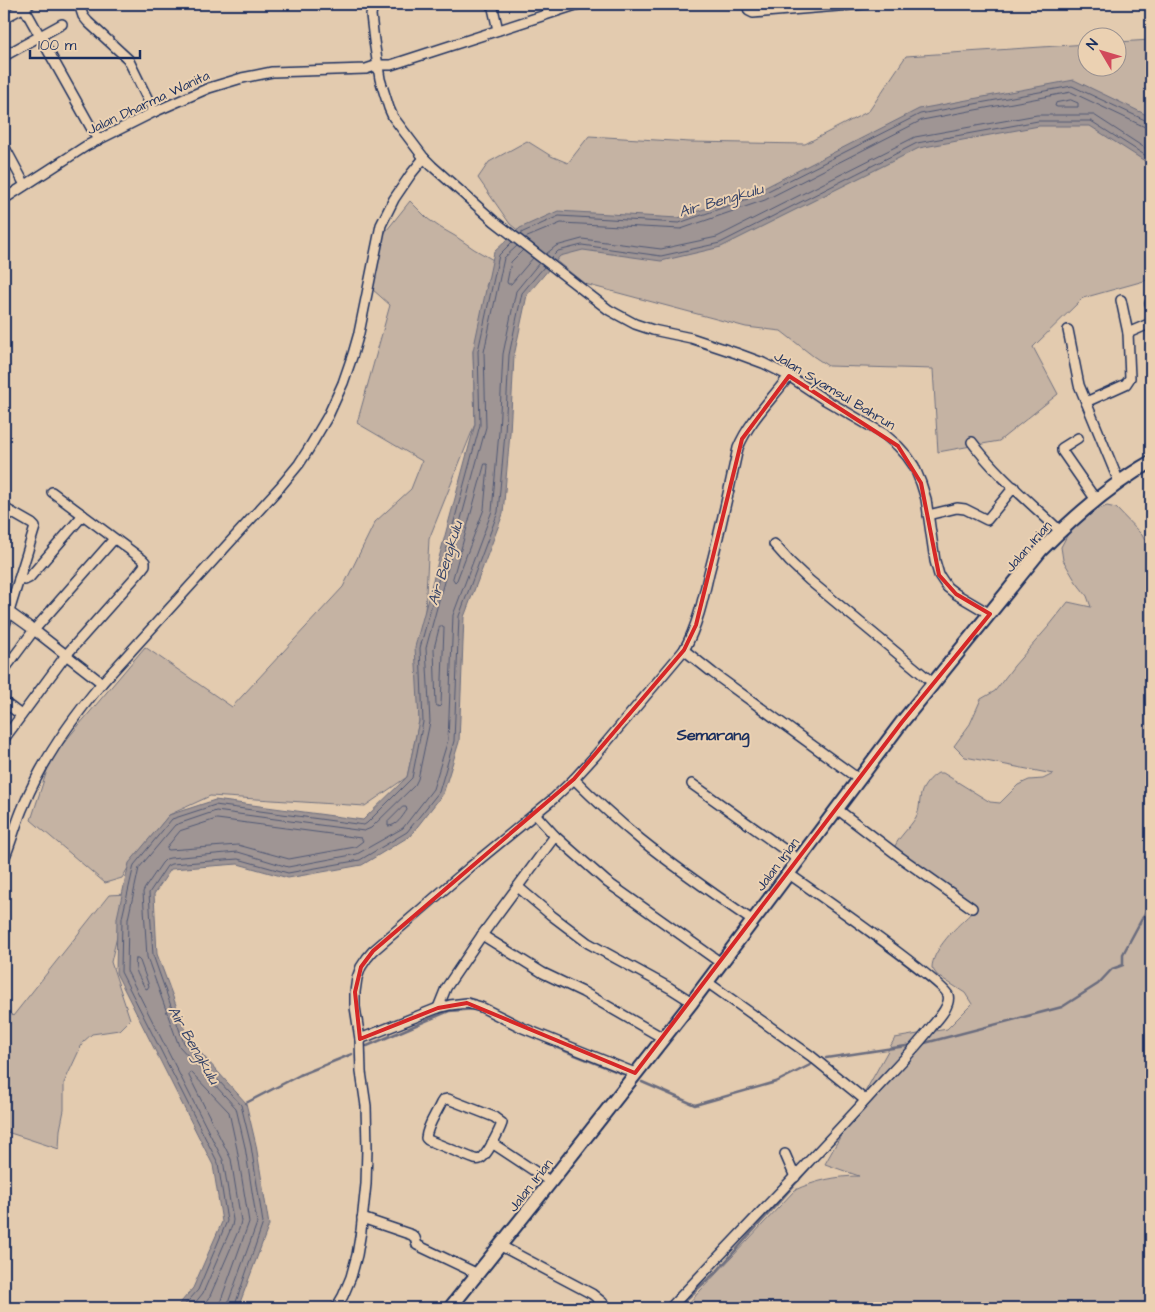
<svg xmlns="http://www.w3.org/2000/svg" width="1155" height="1312" viewBox="0 0 1155 1312" font-family="'Architects Daughter',sans-serif">
  <style>
    .green { fill: #c5b3a3; stroke: #707180 }
    .water { fill: #9f9594; stroke: #6a6c7e }
    .lines { fill: none; stroke-linecap: round; stroke-linejoin: round }
    .shore { stroke: #505874; stroke-width: 1 }
    .stream { stroke: #6a6c7e; stroke-width: 2.5 }
    .minor-casing { stroke: #1b2f5e; stroke-width: 12 }
    .primary-casing { stroke: #1b2f5e; stroke-width: 16 }
    .minor { stroke: #ebd1b2; stroke-width: 9 }
    .primary { stroke: #ebd1b2; stroke-width: 12 }
    .marked { fill: none; stroke: #d62828; stroke-width: 4; stroke-linejoin: round }
    .labels { text-anchor: middle; stroke-width: 4; stroke-linejoin: round; paint-order: stroke }
    .street-label { font-size: 14px; fill: #1b2f5e; stroke: #ebd1b2 }
    .water-label { font-size: 15px; font-style: italic; fill: #354369; stroke: #ebd1b2 }
    .quarter-label { font-size: 16px; font-weight: bold; fill: #1b2f5e; stroke: #ebd1b2 }
  </style>
  <rect width="100%" height="100%" fill="#e3cbaf"/>
  <filter id="ink" filterUnits="userSpaceOnUse"><feTurbulence type="fractalNoise" baseFrequency=".02" numOctaves="2"/><feDisplacementMap in="SourceGraphic" scale="10" xChannelSelector="R" yChannelSelector="G"/><feConvolveMatrix kernelMatrix="1 2 1 2 8 2 1 2 1" color-interpolation-filters="sRGB"/></filter>
  <g filter="url(#ink)">
    <g class="green">
      <polygon points="1151,40 1151,279 1083,298 1033,347 1058,394 999,441 938,452 933,369 828,366 813,356 781,331 746,327 585,284 510,224 478,178 489,162 527,141 551,156 568,163 589,136 690,142 805,144 869,111 906,56 1087,44 1088,68 1118,68 1118,42"/>
      <polygon points="410,201 428,219 441,228 455,236 474,249 495,261 486,286 494,316 473,351 475,424 429,539 419,721 407,777 365,806 210,796 169,815 134,858 122,878 105,883 31,820 51,758 145,647 232,707 343,587 375,522 411,489 422,461 357,423 390,305 372,289 383,235"/>
      <path d="M1107,506l9,2 26,27 9,18v83l-2,28 2,4v640h-467l111,-118c19,-9 42,-14 64,-14l-34,-12 70,-126 52,-9 25,-25 -7,-11 -28,-18 -5,-7c0,-16 20,-37 32,-48 5,-5 10,-8 11,-15l-79,-54 -2,-2c3,-11 16,-21 22,-32 4,-7 3,-15 5,-23 2,-8 10,-17 17,-21h5l47,29 10,1 18,-18 11,-5 14,-1 10,-5 -88,-17 -11,-11 16,-22 11,-25 14,-8 19,-25 35,-40 19,-24 23,5 -4,-11 -11,-14 -13,-22 -2,-13 8,-15 27,-22z"/>
      <polygon points="127,894 111,962 130,1019 119,1030 92,1034 83,1042 64,1083 64,1110 60,1130 59,1149 4,1131 4,1008 13,1016 109,895"/>
    </g>
    <polygon class="water" points="1074,80 1151,117 1151,165 1090,126 1039,126 919,148 721,247 661,261 583,250 560,256 527,295 514,356 510,433 503,514 464,617 459,742 443,794 410,836 362,865 288,878 238,864 171,869 154,894 157,954 189,1040 246,1103 256,1145 269,1225 238,1308 176,1308 193,1288 222,1222 213,1165 116,973 117,918 129,863 169,815 215,800 363,820 407,777 419,721 415,647 475,424 473,351 494,252 520,228 558,211 678,218 760,190 919,109"/>
    <g class="lines">
      <g class="shore">
        <polygon points="1071,100 1078,103 1078,107 1057,107 1055,106 1056,103"/>
        <polyline points="520,234 523,232 559,216 679,223 762,194 920,114 1072,86 1147,121 1151,121"/>
        <polyline points="525,238 561,223 681,229 765,200 922,120 1071,92 1145,127 1151,128"/>
        <polyline points="523,250 511,262 507,282 508,284 511,284 533,258"/>
        <polyline points="546,254 556,246 582,239 661,249 717,237 915,137 1037,115 1094,115 1151,152"/>
        <polyline points="551,258 558,251 582,245 661,256 720,243 917,143 1038,121 1091,121 1151,159"/>
        <polygon points="485,464 487,464 488,466 484,509 457,580 455,582 453,579"/>
        <polygon points="440,626 443,626 444,628 441,705 439,707 436,705 434,649"/>
        <path d="M403,807h3l1,3c-5,7 -10,16 -19,16v-4z"/>
        <polygon points="217,819 361,838 363,841 355,847 289,859 238,845 169,850 167,849 167,847 180,831"/>
        <path d="M136,959h2l2,2 9,25 -2,3 -2,-1c-5,-10 -12,-18 -9,-29z"/>
        <polyline points="182,1308 198,1290 227,1221 218,1163 121,972 122,918 134,865 172,819 215,805 364,825 367,823 412,778 423,722 420,648 480,425 478,351 499,255 512,242"/>
        <polyline points="191,1308 203,1293 232,1226 233,1220 223,1160 127,971 128,919 139,868 175,825 216,811 364,831 371,828 415,785 418,779 430,722 426,648 486,427 484,352 504,258 517,246"/>
        <polyline points="201,1308 210,1296 239,1229 241,1221 231,1159 189,1076 189,1073 191,1072 229,1112 237,1149 249,1222 221,1300 220,1308"/>
        <polyline points="227,1308 228,1303 257,1223 245,1147 236,1108 179,1046 147,957 143,892 145,888 162,863 166,859 170,858 238,852 288,867 357,854 403,828 433,789 448,740 453,615 492,511 499,432 503,354 516,291 539,263"/>
        <polyline points="234,1308 263,1223 251,1146 241,1105 184,1043 153,955 149,893 167,866 171,864 238,859 288,873 360,860 407,832 439,792 454,741 459,616 498,512 505,433 509,355 522,293 544,267"/>
      </g>
      <g class="stream">
        <polyline points="542,1040 550,1044"/>
        <polyline points="921,1044 1062,1007 1098,984 1112,969 1123,965 1123,954 1151,902"/>
        <polyline points="367,1046 449,1011 476,1009"/>
        <polyline points="555,1047 623,1074"/>
        <polyline points="826,1058 913,1045"/>
        <polyline points="642,1082 695,1105 776,1082 816,1062"/>
        <polyline points="246,1103 300,1075 352,1054"/>
        <polyline points="677,1308 718,1270 813,1164"/>
      </g>
      <defs>
        <g id="minor">
          <polyline points="22,4 98,140"/>
          <polyline points="79,4 83,16 88,22 128,59 154,112"/>
          <polyline points="373,4 371,15 374,41 380,79 389,108 393,117 424,158 432,166 494,221 609,310 635,324 653,330 691,338 736,353 763,363 789,376 822,398 884,434 898,446 907,456 914,466 921,483 926,499 935,561 939,575 947,587 956,594 990,614"/>
          <polyline points="492,4 498,30"/>
          <polyline points="747,4 749,11 753,13 863,4"/>
          <polyline points="4,18 30,4"/>
          <polyline points="4,56 62,24"/>
          <polyline points="4,146 25,185"/>
          <polyline points="4,199 86,146 154,112 209,88 242,78 272,72 366,69 378,65 391,65 579,4"/>
          <polyline points="1150,303 1151,306"/>
          <polyline points="1068,330 1079,385 1119,482"/>
          <polyline points="1128,333 1151,323"/>
          <polyline points="1086,402 1126,384 1130,378 1128,333 1121,300"/>
          <polyline points="1078,438 1062,448 1062,451 1096,500"/>
          <path d="M972,442c25,34 58,60 88,89"/>
          <polyline points="4,508 32,524 35,527 4,628"/>
          <polyline points="928,515 957,508 965,509 987,520 1014,487"/>
          <polyline points="774,544 790,562 809,580 933,683"/>
          <polyline points="19,579 25,580 29,578 83,515"/>
          <polyline points="4,610 9,612 34,630 102,683"/>
          <polyline points="684,650 713,673 860,780"/>
          <polyline points="4,670 34,630 114,539"/>
          <polyline points="4,702 21,715"/>
          <polyline points="4,739 66,655 138,574 145,565 145,562 142,559 52,492"/>
          <path d="M574,779c21,21 43,41 66,60 36,29 75,56 113,82"/>
          <polyline points="692,784 799,860"/>
          <polyline points="837,809 900,857 972,908"/>
          <polyline points="535,814 555,836 607,882 721,963"/>
          <path d="M4,859c8,-18 12,-37 20,-54 18,-45 47,-85 78,-122l178,-196 19,-23 9,-14 20,-34 15,-33 10,-29 6,-21 22,-108 13,-26 17,-25 13,-16"/>
          <polyline points="518,887 551,915 588,943 670,988 692,1002"/>
          <polyline points="482,935 543,973 583,992 663,1038"/>
          <polyline points="707,982 811,1056 865,1100"/>
          <polyline points="438,1008 446,988 482,935 555,836"/>
          <polyline points="360,1039 438,1008 450,1005 467,1003 481,1007 523,1028 635,1073"/>
          <path d="M448,1099l46,18 8,6c-2,6 -16,35 -22,36 -2,1 -6,0 -8,-1l-44,-18 -2,-2c1,-12 10,-24 15,-35l2,-3z"/>
          <polyline points="492,1143 551,1182"/>
          <polyline points="785,1154 795,1177"/>
          <polyline points="362,1218 412,1235 415,1238 417,1245 478,1274"/>
          <polyline points="501,1246 592,1294 602,1302 607,1308"/>
          <path d="M336,1308l7,-12 8,-19 6,-22 4,-24 5,-47 1,-36 -1,-42 -5,-34 -1,-33 -5,-32v-15l2,-14 4,-11 6,-9 6,-7 96,-83 84,-69 21,-20 21,-23 89,-106c13,-23 19,-50 25,-77 11,-41 20,-83 29,-125 11,-27 34,-49 51,-72"/>
          <path d="M670,1308c65,-69 131,-137 195,-207 22,-25 48,-49 68,-76 6,-7 18,-20 15,-30 -4,-13 -139,-107 -159,-121"/>
        </g>
        <path id="primary" d="M450,1308l88,-110 154,-196 210,-280 139,-172c33,-33 69,-65 110,-88"/>
      </defs>
      <use href="#minor" class="minor-casing"/>
      <use href="#primary" class="primary-casing"/>
      <use href="#minor" class="minor"/>
      <use href="#primary" class="primary"/>
    </g>
  </g>
  <path class="marked" d="M789,376l109,70 23,37 18,92 17,19 34,20 -88,108 -267,351 -168,-70 -29,5 -78,31 -5,-47 6,-25 12,-16 201,-172 110,-129 12,-25 46,-186z"/>
  <g class="labels">
    <g class="street-label">
      <text transform="translate(148 102) rotate(-25)" y="5">Jalan Dharma Wanita</text>
      <text transform="translate(835 390) rotate(31)" y="5">Jalan Syamsul Bahrun</text>
      <text transform="translate(1028 546) rotate(-49)" y="5">Jalan Irian</text>
      <text transform="translate(777 864) rotate(-53)" y="5">Jalan Irian</text>
      <text transform="translate(530 1185) rotate(-52)" y="5">Jalan Irian</text>
    </g>
    <g class="water-label">
      <text transform="translate(721 200) rotate(-16)" y="5">Air Bengkulu</text>
      <text transform="translate(445 563) rotate(-73)" y="5">Air Bengkulu</text>
      <text transform="translate(194 1045) rotate(60)" y="5">Air Bengkulu</text>
    </g>
    <g class="quarter-label">
      <text x="713" y="740">Semarang</text>
    </g>
  </g>
  <rect width="1155" height="1312" fill="none" stroke="#ebd1b2" stroke-width="20"/>
  <rect x="10" y="10" width="1135" height="1292" fill="none" stroke="#1b2f5e" stroke-width="2" filter="url(#ink)"/>
  <g transform="translate(1102 52) rotate(308)"><circle r="24" fill="#ebd1b2" stroke="#989090"/>
  <path d="M0-4L9 19L0 12L-9 19Z" fill="#d1495b"/>
  <text y="-8" font-size="14" font-weight="bold" text-anchor="middle" fill="#1b2f5e">N</text>
  </g>
  <path d="M30 50v8h110v-8" fill="none" stroke="#1b2f5e" stroke-width="2.5"/>
  <text x="38" y="50" font-size="15" fill="#1b2f5e" stroke="#ebd1b2" stroke-width="4" paint-order="stroke">100 m</text>
</svg>
